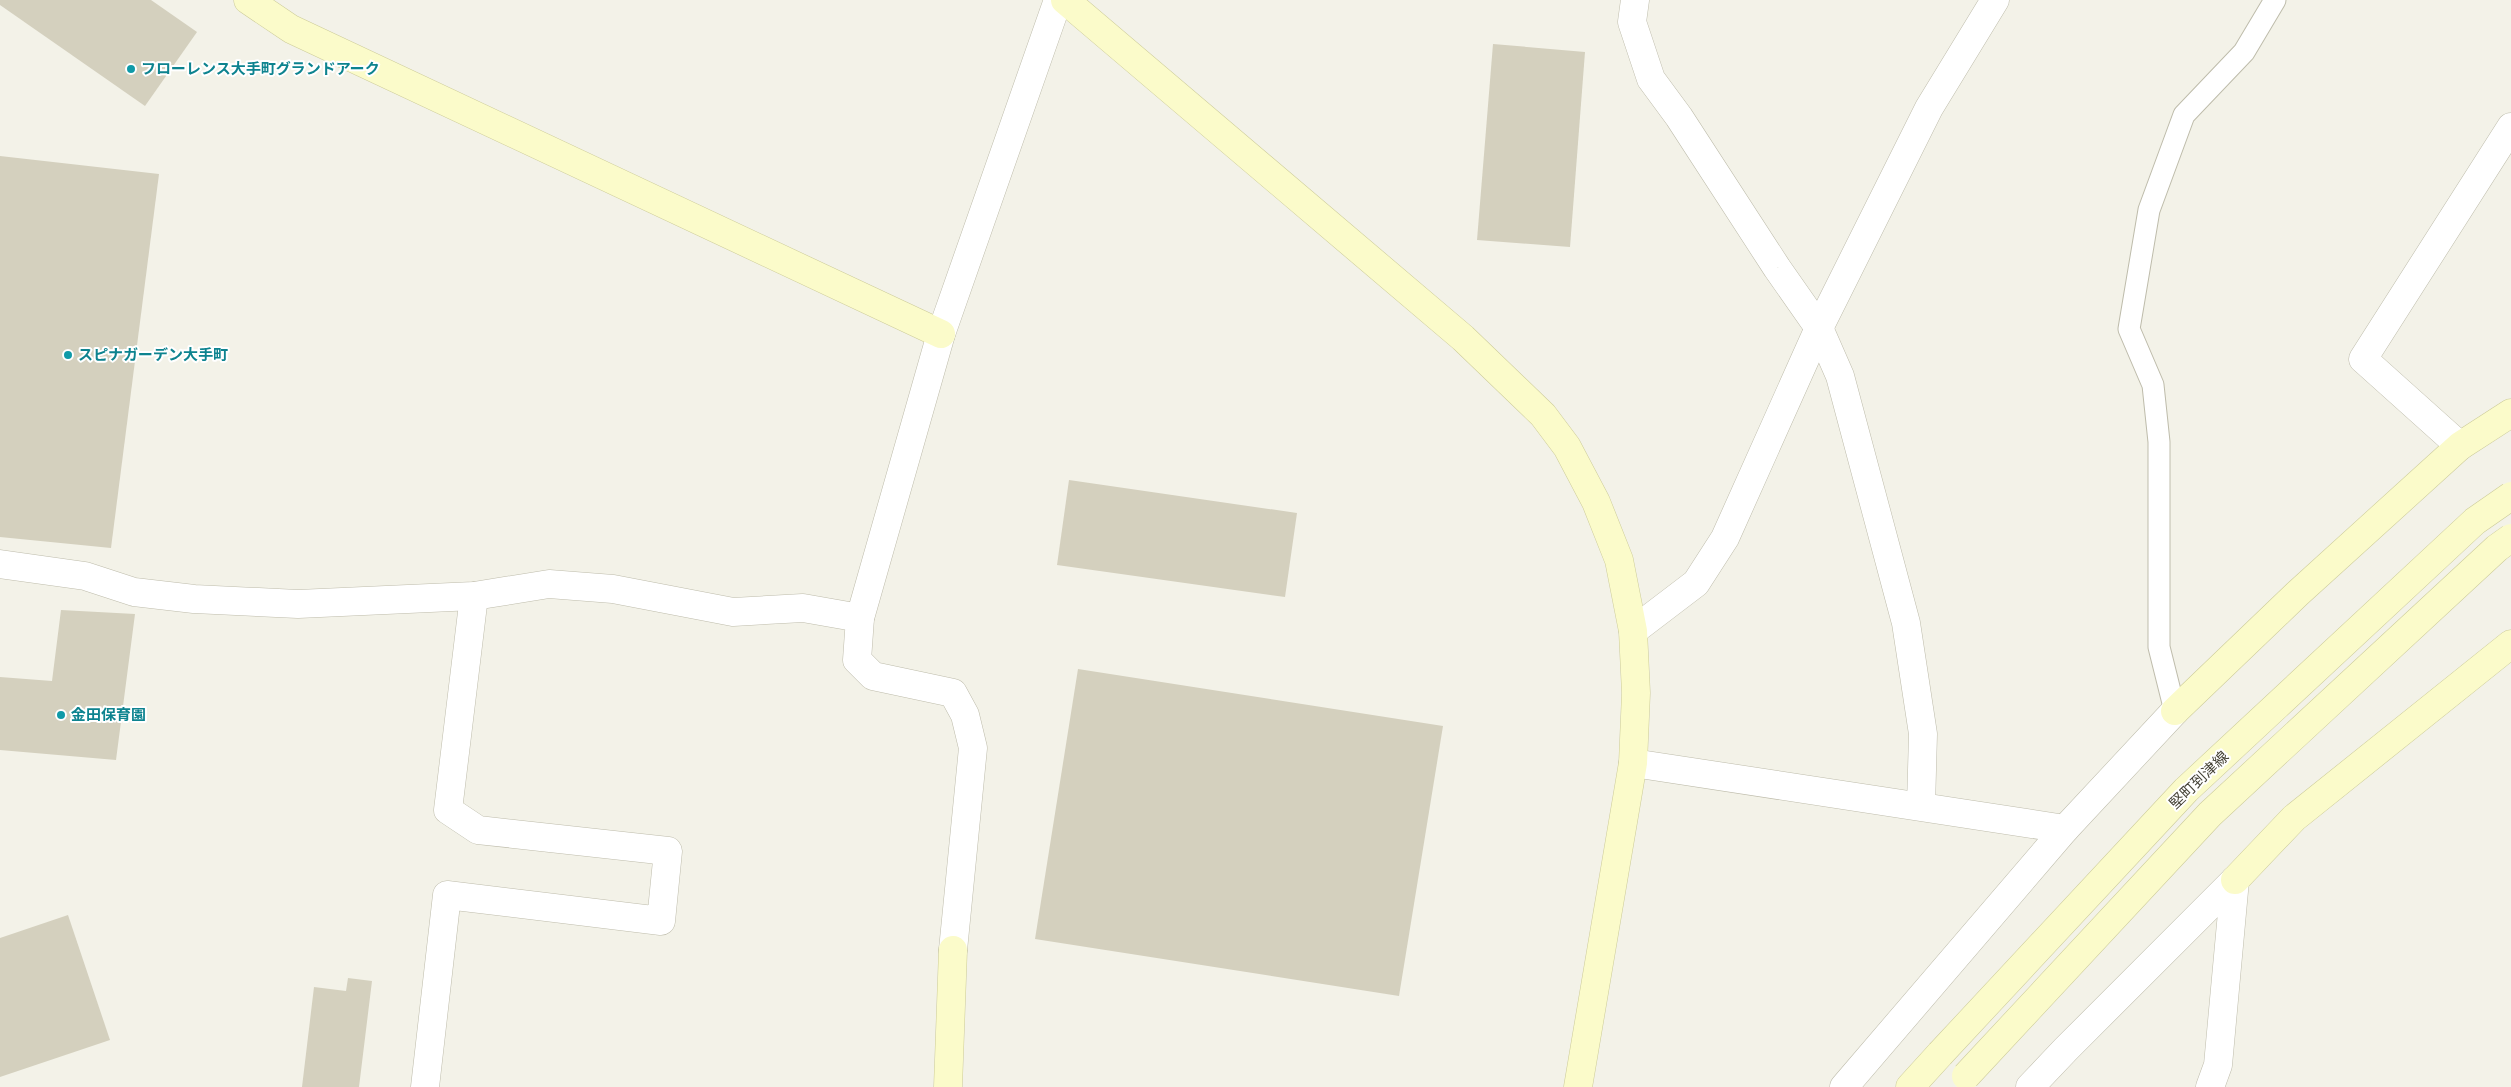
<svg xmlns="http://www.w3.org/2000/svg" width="2511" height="1087" viewBox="0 0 2511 1087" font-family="'Alegreya Sans','Noto Sans JP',sans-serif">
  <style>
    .building { fill: #d4d0be }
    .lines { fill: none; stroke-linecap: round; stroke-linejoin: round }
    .lane-casing { stroke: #bebcab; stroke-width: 23 }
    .street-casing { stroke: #bebcab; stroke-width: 29 }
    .secondary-casing { stroke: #cccb99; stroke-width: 29 }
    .lane { stroke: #fff; stroke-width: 21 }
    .street { stroke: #fff; stroke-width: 28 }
    .secondary { stroke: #fbfbca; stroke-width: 28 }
    .secondary-bridge-casing { stroke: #cccb99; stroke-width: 29; stroke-linecap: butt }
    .secondary-bridge { stroke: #fbfbca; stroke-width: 28 }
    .culture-dot { fill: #0f9aa8; stroke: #fff; stroke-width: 2 }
    .labels { text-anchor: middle; stroke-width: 4; stroke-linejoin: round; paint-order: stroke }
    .culture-label { font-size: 15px; font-weight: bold; fill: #0d838f; stroke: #fff; text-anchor: start }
    .street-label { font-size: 15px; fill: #464337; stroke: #fff }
  </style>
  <rect width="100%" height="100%" fill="#f3f2e8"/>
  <g class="building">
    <polygon points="0,0 151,0 197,32 145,106 0,5"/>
    <polygon points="1493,44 1585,52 1570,247 1477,240"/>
    <polygon points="0,156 159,174 111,548 0,537"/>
    <polygon points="1069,480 1297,513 1285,597 1057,565"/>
    <polygon points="61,610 135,614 116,760 0,750 0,677 52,681"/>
    <polygon points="1078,669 1443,726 1399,996 1035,939"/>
    <polygon points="68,915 110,1040 0,1077 0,938"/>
    <polygon points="348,978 372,981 359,1087 302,1087 314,987 346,991"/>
  </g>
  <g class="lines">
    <defs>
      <polyline id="lane" points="2175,711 2159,647 2159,442 2153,385 2129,329 2149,210 2184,115 2244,52 2275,0"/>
      <g id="street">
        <polyline points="1635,0 1632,22 1651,79 1679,117 1777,268 1819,328 1840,376 1906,623 1923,734 1921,806"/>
        <polyline points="2460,446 2363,359 2511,127"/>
        <polyline points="0,564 85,576 134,592 194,599 298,604 474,596 549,584 613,589 733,612 803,608 860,618"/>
        <polyline points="1633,631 1696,583 1725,538 1819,328 1929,108 1995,0"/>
        <polyline points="1633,763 2065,829"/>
        <polyline points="953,950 973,748 965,715 953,693 873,676 857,660 860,618 941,334 1058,0"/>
        <polyline points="425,1087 447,895 661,921 668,851 478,830 448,810 474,596"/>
        <polyline points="1844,1087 2065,829 2175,711"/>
        <polyline points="2030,1087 2066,1049 2235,880"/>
        <polyline points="2210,1087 2218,1065 2235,880"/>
      </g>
      <g id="secondary">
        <polyline points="248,0 291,29 941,334"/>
        <polyline points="1065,0 1463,338 1543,415 1567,447 1596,502 1619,560 1633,631 1636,693 1633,763 1578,1087"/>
        <polyline points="2175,711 2297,594 2460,446 2511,413"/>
        <polyline points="2235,880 2294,818 2511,644"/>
        <polyline points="948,1087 953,950"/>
        <polyline points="1910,1087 1940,1054"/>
      </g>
    </defs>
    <use href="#lane" class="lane-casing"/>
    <use href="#street" class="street-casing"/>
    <use href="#secondary" class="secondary-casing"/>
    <use href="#lane" class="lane"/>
    <use href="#street" class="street"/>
    <use href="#secondary" class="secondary"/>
    <defs>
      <g id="secondary-bridge">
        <polyline points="1940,1054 2186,790 2475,521 2511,496"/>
        <polyline points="1966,1076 2210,814 2497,548 2511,538"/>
      </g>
    </defs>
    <use href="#secondary-bridge" class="secondary-bridge-casing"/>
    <use href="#secondary-bridge" class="secondary-bridge"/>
  </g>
  <g class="culture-dot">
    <circle cx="131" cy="69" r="5"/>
    <circle cx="68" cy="355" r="5"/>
    <circle cx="61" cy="715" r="5"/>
  </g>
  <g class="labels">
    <g class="culture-label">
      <text x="141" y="74">フローレンス大手町グランドアーク</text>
      <text x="78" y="360">スピナガーデン大手町</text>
      <text x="71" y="720">金田保育園</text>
    </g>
    <g class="street-label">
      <text transform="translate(2199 780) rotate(-44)" y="5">堅町到津線</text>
    </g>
  </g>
</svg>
